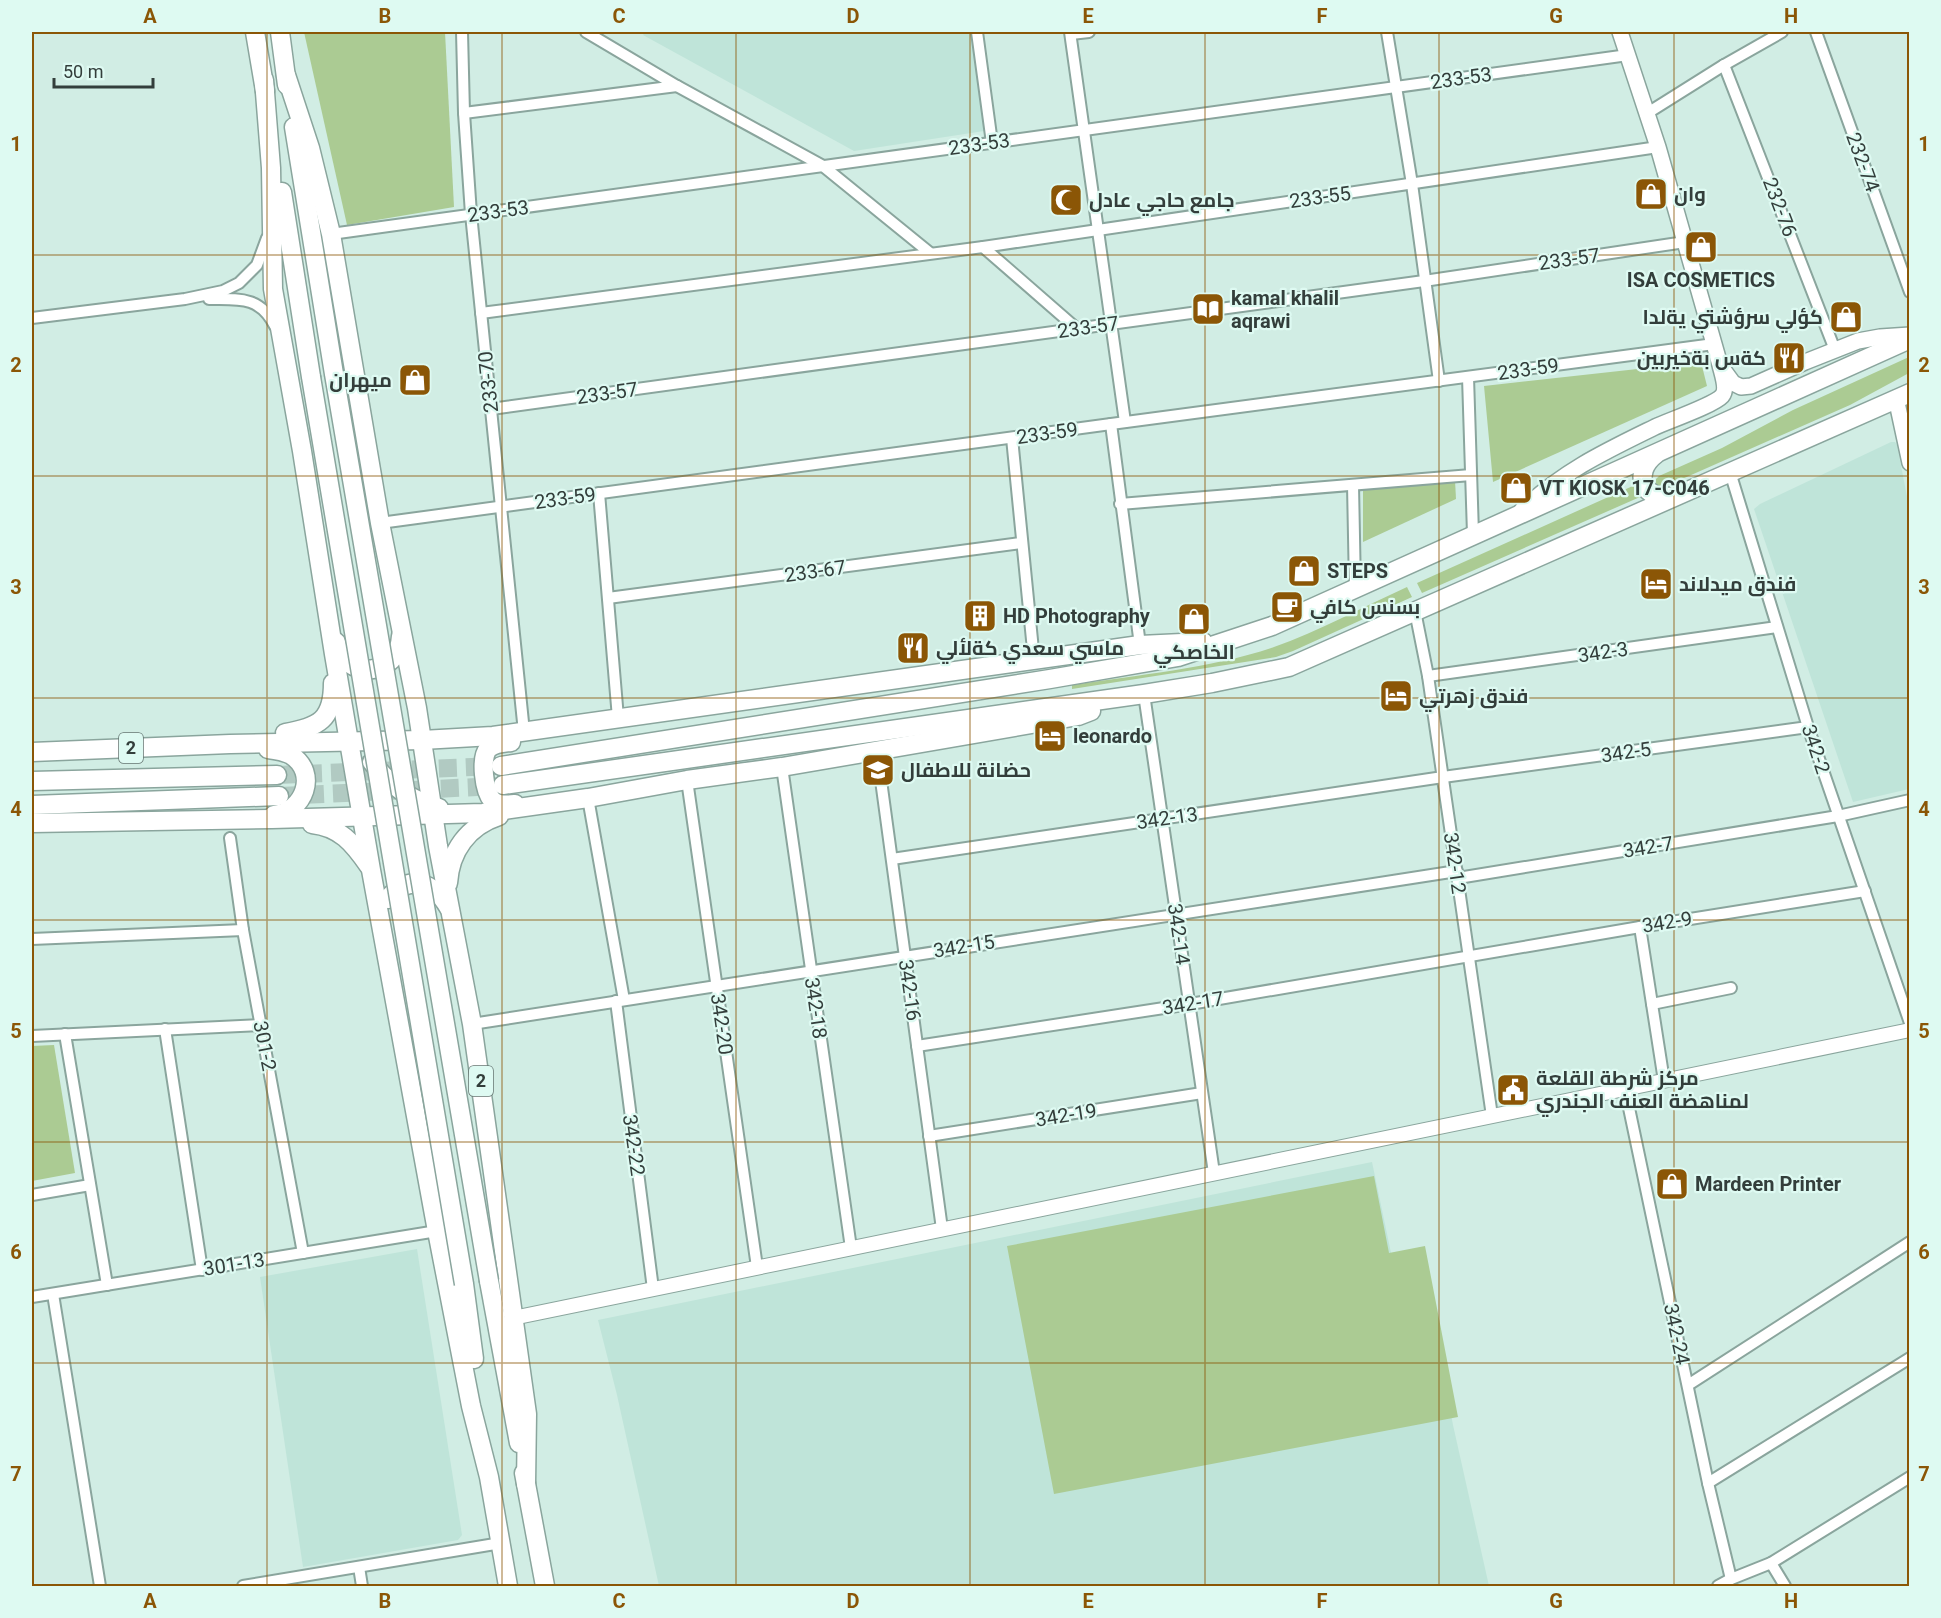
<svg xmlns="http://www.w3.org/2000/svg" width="1941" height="1618" viewBox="0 0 1941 1618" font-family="Roboto,Cairo,sans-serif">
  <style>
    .built { fill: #bfe4d9 }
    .green { fill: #abcb93 }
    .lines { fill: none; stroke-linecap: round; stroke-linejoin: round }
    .trunk-tunnel { stroke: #b1cac2; stroke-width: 18; stroke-dasharray: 18 9; stroke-linecap: butt }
    .minor-casing { stroke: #8aa59d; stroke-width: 14 }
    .tertiary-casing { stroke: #8aa59d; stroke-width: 16 }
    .secondary-casing { stroke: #8aa59d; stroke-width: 18 }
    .trunk-casing { stroke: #8aa59d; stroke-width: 21 }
    .minor { stroke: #fff; stroke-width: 10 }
    .tertiary { stroke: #fff; stroke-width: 14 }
    .secondary { stroke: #fff; stroke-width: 15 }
    .trunk { stroke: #fff; stroke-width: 18 }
    .trunk-bridge-casing { stroke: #8aa59d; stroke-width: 21; stroke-linecap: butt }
    .trunk-bridge { stroke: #fff; stroke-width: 18 }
    .grid { fill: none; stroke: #8b5606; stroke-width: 1.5; stroke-opacity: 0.55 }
    .labels { text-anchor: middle; stroke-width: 4.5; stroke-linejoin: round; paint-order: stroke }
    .shield { fill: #defaf2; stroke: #667672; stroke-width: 1.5 }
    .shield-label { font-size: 18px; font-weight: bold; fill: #333e3b }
    .street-label { font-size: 20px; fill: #333e3b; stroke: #defaf2 }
    .poi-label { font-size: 20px; font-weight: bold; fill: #333e3b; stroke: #defaf2; text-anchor: start }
    .neatline { fill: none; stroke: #8b5606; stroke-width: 2 }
    .grid-label { font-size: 20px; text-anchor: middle; font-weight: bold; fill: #8b5606 }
  </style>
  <rect width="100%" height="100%" fill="#d1ede4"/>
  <g class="built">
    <polygon points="645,32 971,32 984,131 854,151 643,35"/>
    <polygon points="1891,442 1895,442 1897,445 1909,507 1909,789 1853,802 1754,509 1760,504"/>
    <polygon points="1372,1162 1391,1253 1421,1252 1453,1425 1489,1586 659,1586 617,1395 598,1320"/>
    <polygon points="417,1249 462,1535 458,1540 303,1567 260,1277"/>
  </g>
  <g class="green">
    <polygon points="304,32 445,32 454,207 347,225"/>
    <polygon points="1909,357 1909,373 1850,405 1664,487 1658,487 1656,484 1656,479 1659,476 1722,448 1793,410"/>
    <polygon points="1701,362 1707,386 1493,482 1484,386"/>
    <polygon points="1455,480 1456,499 1363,542 1363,485"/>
    <polygon points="1635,485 1636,492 1640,497 1422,593 1417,583"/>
    <path d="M1407,587l5,10 -119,54 -17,6 -204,32v-4c64,-10 141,-17 202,-38 45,-16 89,-40 133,-60z"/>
    <polygon points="54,1045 75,1173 32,1181 32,1046"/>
    <polygon points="1374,1176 1389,1253 1425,1246 1458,1417 1054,1494 1007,1246"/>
  </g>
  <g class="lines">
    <g class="trunk-tunnel">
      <polyline points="277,775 499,766"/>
      <polyline points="279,796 499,786"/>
    </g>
    <defs>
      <g id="minor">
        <polyline points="462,32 464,113 471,214 524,732"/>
        <polyline points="586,32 677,86 823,166 930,253"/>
        <polyline points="977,32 992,143"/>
        <polyline points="1070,32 1125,422"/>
        <polyline points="1387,32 1412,184 1439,381"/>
        <polyline points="1816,32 1910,292"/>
        <polyline points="1071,34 1089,32"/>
        <polyline points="1724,65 1835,350"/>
        <polyline points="464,113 677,86"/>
        <polyline points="1646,114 1724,65 1782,32"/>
        <polyline points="331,234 1628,55"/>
        <polyline points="983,247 1076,328"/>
        <path d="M209,299c30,0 51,-3 66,27"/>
        <polyline points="481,313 983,247 1658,147"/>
        <polyline points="32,318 185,299 223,291 239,283 257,265 267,238"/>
        <polyline points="1468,377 1473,534"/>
        <polyline points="491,409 1424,281 1685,242"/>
        <polyline points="1111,424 1140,645"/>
        <polyline points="1012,438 1034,660"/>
        <polyline points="1730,472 1808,727 1910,1023"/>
        <polyline points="1353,485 1355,588"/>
        <polyline points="599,493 618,718"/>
        <polyline points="1120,504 1471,475"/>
        <polyline points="380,523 1111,424 1714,344"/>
        <polyline points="608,598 1021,543"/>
        <polyline points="1415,611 1428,676 1492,1116"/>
        <polyline points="1428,676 1777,627"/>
        <polyline points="1144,694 1214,1173"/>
        <polyline points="877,751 942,1229"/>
        <polyline points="782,767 851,1248"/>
        <polyline points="687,780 757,1267"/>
        <polyline points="588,798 624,1000"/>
        <polyline points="230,838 243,930 303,1253"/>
        <polyline points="892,859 1443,777 1808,727"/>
        <polyline points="1458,878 1838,816 1910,800"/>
        <polyline points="1640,927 1664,1081"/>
        <polyline points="32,939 243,930"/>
        <polyline points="616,1001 653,1289"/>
        <polyline points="1652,1004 1731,988"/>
        <polyline points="472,1024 1457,871"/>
        <polyline points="165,1029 202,1270"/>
        <polyline points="65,1034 107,1285"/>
        <polyline points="32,1036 261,1025"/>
        <polyline points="917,1046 1190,1004 1640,927 1865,891"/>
        <polyline points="1625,1089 1708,1483 1731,1579"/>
        <polyline points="929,1136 1202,1093"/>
        <polyline points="32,1195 90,1185"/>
        <polyline points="53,1294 100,1586"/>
        <polyline points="32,1297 437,1231"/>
        <polyline points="1688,1385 1910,1242"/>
        <polyline points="1708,1483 1910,1358"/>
        <polyline points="1771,1563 1785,1586"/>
        <polyline points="359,1567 362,1586"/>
        <polyline points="243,1586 501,1543"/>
        <polyline points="1718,1586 1731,1579 1771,1563 1910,1477"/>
      </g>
      <polyline id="tertiary" points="513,1318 1910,1030"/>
      <g id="secondary">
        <polyline points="1722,368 1733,383 1741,387 1751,386 1805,362 1858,341 1880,337 1910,335"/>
        <polyline points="1896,398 1910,463"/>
        <path d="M1522,510c43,-40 82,-58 133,-83 13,-6 59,-22 67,-31 6,-7 0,-22 -2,-31l-62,-218 -38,-115"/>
      </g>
      <g id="trunk">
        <polyline points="255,32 265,91"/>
        <polyline points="280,32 287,85"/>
        <polyline points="286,75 310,148 331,234 380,523 417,708 438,846 472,1024 527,1414 526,1484"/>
        <polyline points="264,80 271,168 273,289 302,451 334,654 371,870 437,1231 471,1406 489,1477 508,1586"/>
        <polyline points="294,127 334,374"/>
        <polyline points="282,192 311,377"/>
        <path d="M1656,454c-25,19 -13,48 18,42"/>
        <path d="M336,642c9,40 63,35 65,-6"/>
        <path d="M285,733c34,-6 48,-13 48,-50"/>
        <path d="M511,742c-8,1 -17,1 -23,7 -8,9 -4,42 4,51 6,6 15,5 23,4"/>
        <path d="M268,749c8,1 16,2 23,6 28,18 13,57 -17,60"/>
        <polyline points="32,752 230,744 422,740 493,736 1140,645 1203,642"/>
        <path d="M372,762c17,23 40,39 67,46"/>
        <polyline points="501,766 1050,679 1178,657 1272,626 1910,339"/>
        <polyline points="32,781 277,775"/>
        <polyline points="503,785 1144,694 1212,683 1289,667 1910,393"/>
        <polyline points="32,805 279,796"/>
        <polyline points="32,823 272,819 483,813 588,798 687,780 782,767 1078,716 1091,711"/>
        <path d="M312,824c28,3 41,19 57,42"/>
        <path d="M448,883c2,-32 20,-57 51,-67"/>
        <path d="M388,899c21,-26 46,-17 61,9"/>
        <polyline points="489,1281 519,1443"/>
        <polyline points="464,1284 474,1359"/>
        <polyline points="524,1473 545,1586"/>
      </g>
    </defs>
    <use href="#minor" class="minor-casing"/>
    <use href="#tertiary" class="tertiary-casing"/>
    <use href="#secondary" class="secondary-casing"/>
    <use href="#trunk" class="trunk-casing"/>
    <use href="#minor" class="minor"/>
    <use href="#tertiary" class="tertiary"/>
    <use href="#secondary" class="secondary"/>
    <use href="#trunk" class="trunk"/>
    <defs>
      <g id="trunk-bridge">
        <polyline points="334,374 489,1281"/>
        <polyline points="311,377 464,1284"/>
      </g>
    </defs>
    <use href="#trunk-bridge" class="trunk-bridge-casing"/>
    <use href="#trunk-bridge" class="trunk-bridge"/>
  </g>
  <path class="grid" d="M267,32v1554M502,32v1554M736,32v1554M970,32v1554M1205,32v1554M1439,32v1554M1674,32v1554M32,255h1878M32,476h1878M32,698h1878M32,920h1878M32,1142h1878M32,1363h1878"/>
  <defs>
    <symbol id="shop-square" viewBox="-11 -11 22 22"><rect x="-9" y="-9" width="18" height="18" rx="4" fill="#8b5606" stroke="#defaf2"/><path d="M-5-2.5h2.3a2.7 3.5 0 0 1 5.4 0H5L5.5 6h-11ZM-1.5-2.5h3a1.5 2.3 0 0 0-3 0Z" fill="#fff"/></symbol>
    <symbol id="mosque-square" viewBox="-11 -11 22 22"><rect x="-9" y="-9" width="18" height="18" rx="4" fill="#8b5606" stroke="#defaf2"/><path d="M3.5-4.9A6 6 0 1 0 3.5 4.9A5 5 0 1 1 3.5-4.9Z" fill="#fff"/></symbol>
    <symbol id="library-square" viewBox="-11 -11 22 22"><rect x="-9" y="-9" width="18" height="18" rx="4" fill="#8b5606" stroke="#defaf2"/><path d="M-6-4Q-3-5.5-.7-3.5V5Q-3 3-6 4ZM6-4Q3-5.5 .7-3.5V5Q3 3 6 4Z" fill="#fff"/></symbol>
    <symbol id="restaurant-square" viewBox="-11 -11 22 22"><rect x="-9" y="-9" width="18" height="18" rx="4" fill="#8b5606" stroke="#defaf2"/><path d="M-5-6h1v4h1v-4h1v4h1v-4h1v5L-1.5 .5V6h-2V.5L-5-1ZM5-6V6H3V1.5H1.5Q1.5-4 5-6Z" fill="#fff"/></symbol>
    <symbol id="hotel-square" viewBox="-11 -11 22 22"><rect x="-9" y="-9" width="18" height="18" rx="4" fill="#8b5606" stroke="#defaf2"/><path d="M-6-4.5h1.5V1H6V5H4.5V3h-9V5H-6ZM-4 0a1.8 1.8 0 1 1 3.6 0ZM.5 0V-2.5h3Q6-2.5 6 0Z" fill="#fff"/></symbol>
    <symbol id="cafe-square" viewBox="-11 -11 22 22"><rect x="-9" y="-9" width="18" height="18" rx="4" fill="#8b5606" stroke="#defaf2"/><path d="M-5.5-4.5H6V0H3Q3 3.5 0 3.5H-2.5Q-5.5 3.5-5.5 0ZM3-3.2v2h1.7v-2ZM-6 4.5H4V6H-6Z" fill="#fff"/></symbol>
    <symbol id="building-square" viewBox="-11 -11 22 22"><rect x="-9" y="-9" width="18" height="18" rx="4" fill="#8b5606" stroke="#defaf2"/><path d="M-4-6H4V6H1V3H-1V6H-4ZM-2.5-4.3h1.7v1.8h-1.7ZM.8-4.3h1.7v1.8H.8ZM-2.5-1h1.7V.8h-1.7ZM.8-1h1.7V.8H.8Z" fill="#fff"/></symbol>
    <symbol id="school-square" viewBox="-11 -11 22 22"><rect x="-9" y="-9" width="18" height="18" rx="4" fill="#8b5606" stroke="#defaf2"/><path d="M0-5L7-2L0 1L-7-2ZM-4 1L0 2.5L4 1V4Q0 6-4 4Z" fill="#fff"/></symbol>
    <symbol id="civic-square" viewBox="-11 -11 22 22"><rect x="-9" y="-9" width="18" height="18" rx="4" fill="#8b5606" stroke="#defaf2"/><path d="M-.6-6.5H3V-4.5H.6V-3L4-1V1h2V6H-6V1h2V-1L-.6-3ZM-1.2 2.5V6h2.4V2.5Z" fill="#fff"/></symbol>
  </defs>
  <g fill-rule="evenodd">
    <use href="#shop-square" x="1632" y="175" width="38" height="38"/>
    <use href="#mosque-square" x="1047" y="181" width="38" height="38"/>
    <use href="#shop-square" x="1682" y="228" width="38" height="38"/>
    <use href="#library-square" x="1189" y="290" width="38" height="38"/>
    <use href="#shop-square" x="1827" y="298" width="38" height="38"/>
    <use href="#restaurant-square" x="1770" y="339" width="38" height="38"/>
    <use href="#shop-square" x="396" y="361" width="38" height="38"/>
    <use href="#shop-square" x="1497" y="469" width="38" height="38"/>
    <use href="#shop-square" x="1285" y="552" width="38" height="38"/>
    <use href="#hotel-square" x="1637" y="565" width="38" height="38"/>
    <use href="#cafe-square" x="1268" y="588" width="38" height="38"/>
    <use href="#building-square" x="961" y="597" width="38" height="38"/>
    <use href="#shop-square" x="1175" y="600" width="38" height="38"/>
    <use href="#restaurant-square" x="894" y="629" width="38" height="38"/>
    <use href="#hotel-square" x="1377" y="677" width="38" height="38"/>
    <use href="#hotel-square" x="1031" y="717" width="38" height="38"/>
    <use href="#school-square" x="859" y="751" width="38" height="38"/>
    <use href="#civic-square" x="1494" y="1071" width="38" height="38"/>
    <use href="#shop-square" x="1653" y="1165" width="38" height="38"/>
  </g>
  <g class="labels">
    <g class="shield">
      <rect x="119" y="733" width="24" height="30" rx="4.5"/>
      <rect x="469" y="1066" width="24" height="30" rx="4.5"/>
    </g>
    <g class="shield-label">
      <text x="131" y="754">2</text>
      <text x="481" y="1087">2</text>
    </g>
    <g class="street-label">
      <text transform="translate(1461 78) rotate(-8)" y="7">233-53</text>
      <text transform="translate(979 144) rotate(-8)" y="7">233-53</text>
      <text transform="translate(1863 162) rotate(70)" y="7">232-74</text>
      <text transform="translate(1320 197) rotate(-8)" y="7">233-55</text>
      <text transform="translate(1780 207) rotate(69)" y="7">232-76</text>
      <text transform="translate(498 211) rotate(-8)" y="7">233-53</text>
      <text transform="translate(1569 259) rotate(-8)" y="7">233-57</text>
      <text transform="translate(1088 327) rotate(-8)" y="7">233-57</text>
      <text transform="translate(1528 369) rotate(-8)" y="7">233-59</text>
      <text transform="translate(488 382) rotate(-96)" y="7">233-70</text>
      <text transform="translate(607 393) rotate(-8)" y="7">233-57</text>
      <text transform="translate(1047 433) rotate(-8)" y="7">233-59</text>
      <text transform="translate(565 498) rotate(-8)" y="7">233-59</text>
      <text transform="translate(815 571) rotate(-8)" y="7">233-67</text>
      <text transform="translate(1603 652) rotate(-8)" y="7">342-3</text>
      <text transform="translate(1816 749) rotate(72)" y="7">342-2</text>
      <text transform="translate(1626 752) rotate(-8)" y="7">342-5</text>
      <text transform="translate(1167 818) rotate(-8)" y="7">342-13</text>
      <text transform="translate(1648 847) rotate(-9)" y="7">342-7</text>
      <text transform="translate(1455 863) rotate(82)" y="7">342-12</text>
      <text transform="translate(1667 922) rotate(-9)" y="7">342-9</text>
      <text transform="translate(1179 934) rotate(82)" y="7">342-14</text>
      <text transform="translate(964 946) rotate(-9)" y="7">342-15</text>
      <text transform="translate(910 990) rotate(82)" y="7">342-16</text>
      <text transform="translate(1193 1003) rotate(-9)" y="7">342-17</text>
      <text transform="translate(816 1008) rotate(82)" y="7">342-18</text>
      <text transform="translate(722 1024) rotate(82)" y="7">342-20</text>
      <text transform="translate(265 1046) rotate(79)" y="7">301-2</text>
      <text transform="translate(1066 1115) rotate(-9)" y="7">342-19</text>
      <text transform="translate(634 1145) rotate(82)" y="7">342-22</text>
      <text transform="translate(234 1264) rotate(-9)" y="7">301-13</text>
      <text transform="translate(1677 1334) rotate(78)" y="7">342-24</text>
    </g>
    <g class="poi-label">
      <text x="1674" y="201">وان</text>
      <text x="1089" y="207">جامع حاجي عادل</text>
      <text x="1701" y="287" text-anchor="middle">ISA COSMETICS</text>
      <text x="1231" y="305">kamal khalil<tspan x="1231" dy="23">aqrawi</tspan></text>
      <text x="1823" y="324" text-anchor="end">كؤلي سرؤشتي يةلدا</text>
      <text x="1766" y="365" text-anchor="end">كةس بةخيربين</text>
      <text x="392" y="387" text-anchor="end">میهران</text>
      <text x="1539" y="495">VT KIOSK 17-C046</text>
      <text x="1327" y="578">STEPS</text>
      <text x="1679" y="591">فندق ميدلاند</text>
      <text x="1310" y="614">بسنس كافي</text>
      <text x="1003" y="623">HD Photography</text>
      <text x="936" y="655">ماسي سعدي كةلألي</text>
      <text x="1194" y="659" text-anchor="middle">الخاصكي</text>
      <text x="1419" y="703">فندق زهرتي</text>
      <text x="1073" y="743">leonardo</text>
      <text x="901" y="777">حضانة للاطفال</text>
      <text x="1536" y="1085">مركز شرطة القلعة<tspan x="1536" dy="23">لمناهضة العنف الجندري</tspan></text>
      <text x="1695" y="1191">Mardeen Printer</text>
    </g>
  </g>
  <rect width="1941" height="1618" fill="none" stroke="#defaf2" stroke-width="66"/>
  <path d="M54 78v9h99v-9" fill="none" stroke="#333e3b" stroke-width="3"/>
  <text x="63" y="78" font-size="18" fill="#333e3b" stroke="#defaf2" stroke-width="4.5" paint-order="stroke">50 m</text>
  <rect x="33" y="33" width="1875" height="1552" class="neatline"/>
  <g class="grid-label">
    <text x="150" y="23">A</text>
    <text x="385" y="23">B</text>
    <text x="619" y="23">C</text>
    <text x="853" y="23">D</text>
    <text x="1088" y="23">E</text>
    <text x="1322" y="23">F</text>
    <text x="1556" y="23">G</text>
    <text x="1791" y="23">H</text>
    <text x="16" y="151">1</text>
    <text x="1924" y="151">1</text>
    <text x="16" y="372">2</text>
    <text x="1924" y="372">2</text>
    <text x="16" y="594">3</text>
    <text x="1924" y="594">3</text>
    <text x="16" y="816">4</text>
    <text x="1924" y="816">4</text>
    <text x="16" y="1038">5</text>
    <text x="1924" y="1038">5</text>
    <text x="16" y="1259">6</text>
    <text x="1924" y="1259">6</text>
    <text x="16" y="1481">7</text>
    <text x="1924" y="1481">7</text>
    <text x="150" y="1608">A</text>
    <text x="385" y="1608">B</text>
    <text x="619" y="1608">C</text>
    <text x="853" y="1608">D</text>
    <text x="1088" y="1608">E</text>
    <text x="1322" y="1608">F</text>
    <text x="1556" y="1608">G</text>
    <text x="1791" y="1608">H</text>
  </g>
</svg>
